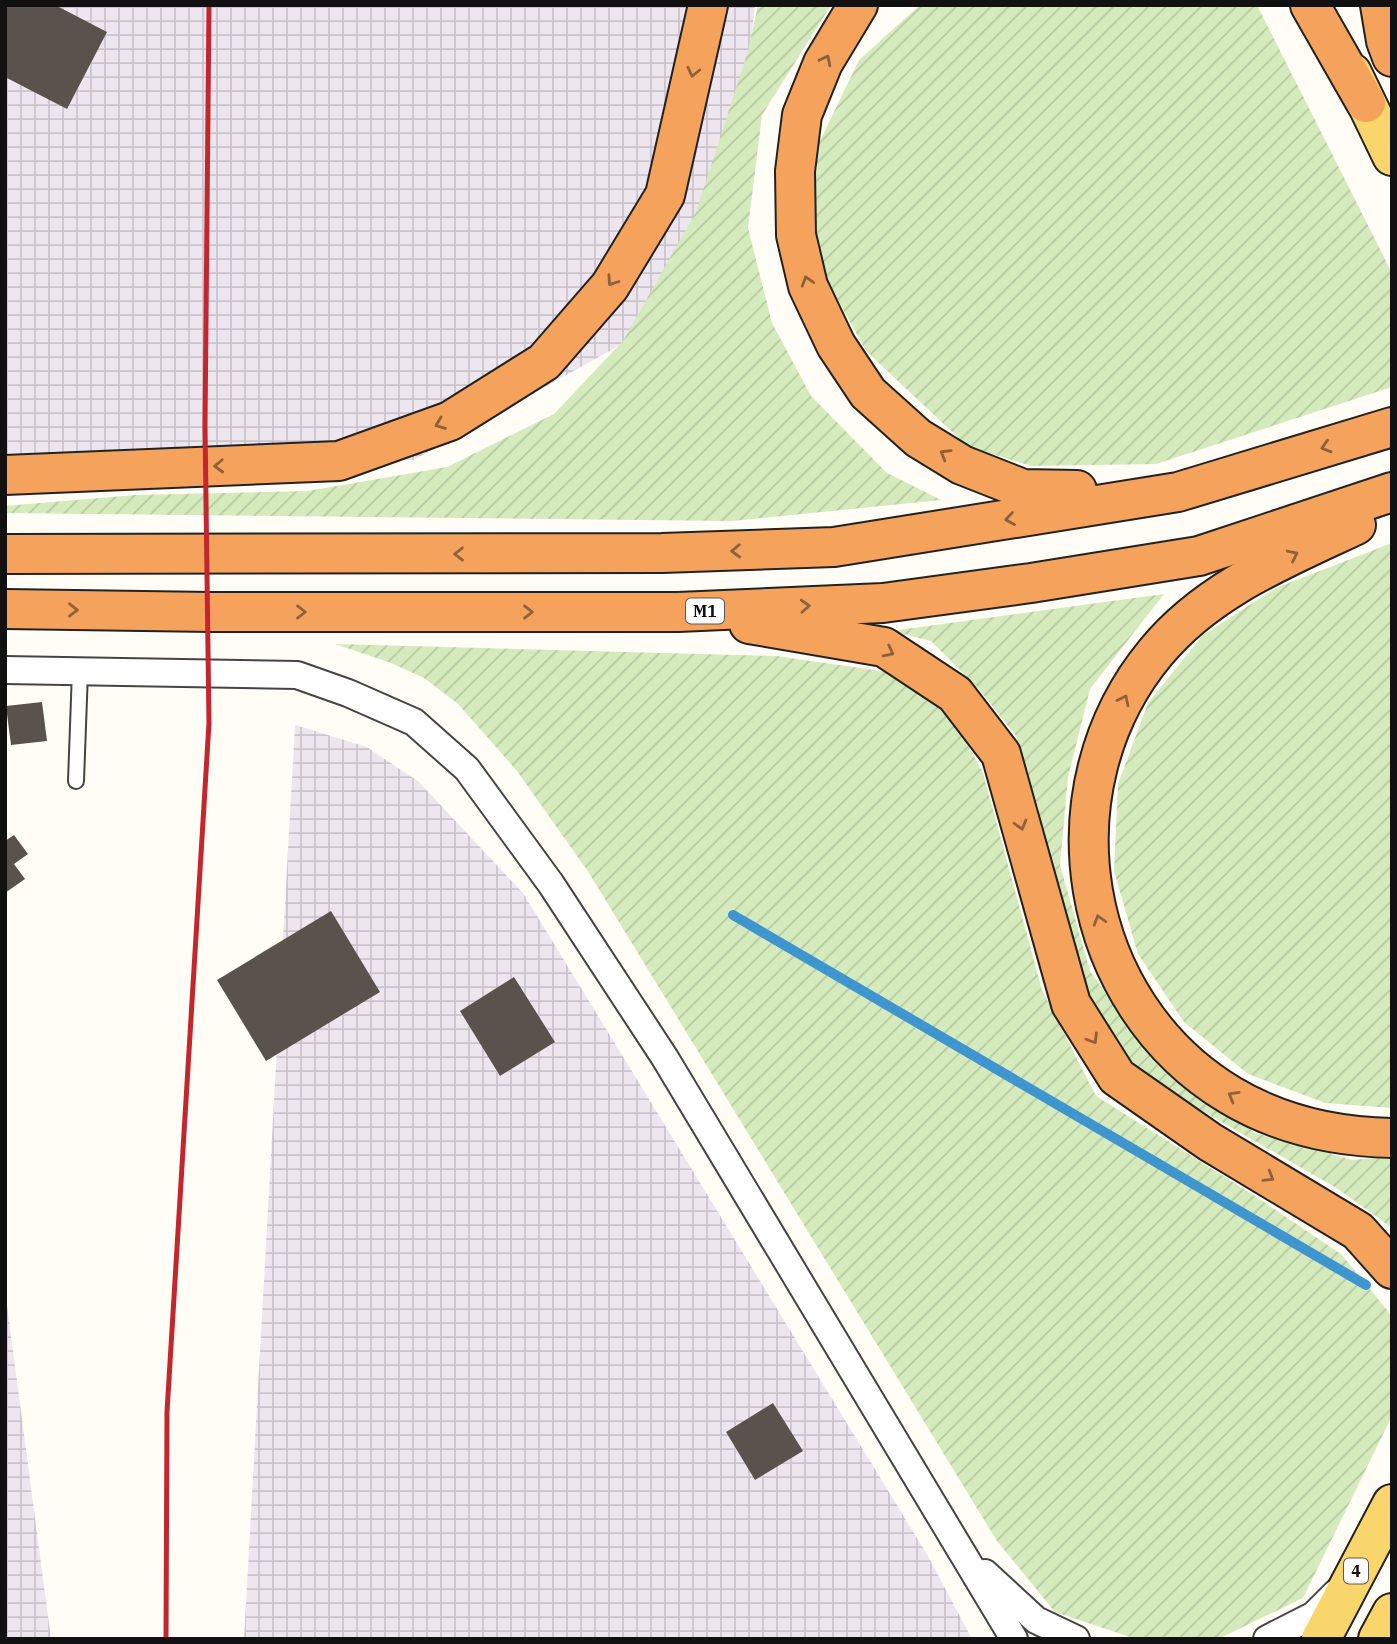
<svg xmlns="http://www.w3.org/2000/svg" width="1397" height="1644" viewBox="0 0 1397 1644" font-family="'IBM Plex Serif',serif">
  <style>
    .industrial { fill: url(#industrial-grid) }
    .garden { fill: url(#garden-furrows) }
    .lines { fill: none; stroke-linecap: round; stroke-linejoin: round }
    .stream { stroke: #3f96cf; stroke-width: 10 }
    .building { fill: #5a524d }
    .service-casing { stroke: #444; stroke-width: 18 }
    .minor-casing { stroke: #444; stroke-width: 30 }
    .primary-casing { stroke: #222; stroke-width: 42 }
    .motorway-casing { stroke: #222; stroke-width: 42 }
    .service { stroke: #fff; stroke-width: 14 }
    .minor { stroke: #fff; stroke-width: 26 }
    .primary { stroke: #f9d66b; stroke-width: 38 }
    .motorway { stroke: #f5a25d; stroke-width: 38 }
    .rail { stroke: #c4262e; stroke-width: 5 }
    .oneway { stroke: #8e613b }
    .labels { text-anchor: middle; stroke-width: 7; stroke-linejoin: round; paint-order: stroke }
    .shield { fill: #fff; stroke: #585858; stroke-width: 2 }
    .shield-label { font-size: 16px; font-weight: bold; fill: #111 }
  </style>
  <defs>
    <pattern id="industrial-grid" width="8" height="8" patternUnits="userSpaceOnUse" patternTransform="scale(1.75)"><rect width="8" height="8" fill="#eee6ef"/><path d="M0 4h8M4 0v8" fill="none" stroke="#cbc4cc"/></pattern>
    <pattern id="garden-furrows" width="10" height="10" patternUnits="userSpaceOnUse" patternTransform="scale(1.75)"><rect width="10" height="10" fill="#d5ebbd"/><path d="M-1 1l2-2M0 10L10 0M9 11l2-2" fill="none" stroke="#b6c8a1"/></pattern>
  </defs>
  <rect width="100%" height="100%" fill="#fffdf5"/>
  <g class="industrial">
    <polygon points="5,5 755,5 744,105 665,320 414,460 121,461 5,460"/>
    <polygon points="295,725 367,747 419,782 523,893 928,1556 972,1639 244,1639"/>
    <polygon points="5,1290 51,1639 5,1639"/>
  </g>
  <g class="garden">
    <polygon points="758,5 831,5 762,115 748,228 772,323 811,396 887,473 941,500 732,521 5,513 5,506 135,495 308,491 447,467 554,414 623,341 696,212 748,51"/>
    <polygon points="920,5 1257,5 1392,273 1392,387 1156,464 1031,466 967,446 866,351 815,258 806,170 859,60"/>
    <polygon points="1392,543 1392,1108 1325,1103 1248,1074 1184,1022 1138,954 1114,871 1118,784 1148,703 1203,635 1276,588"/>
    <polygon points="1164,594 1090,689 1068,777 1060,865 1090,971 1147,1052 1255,1133 1353,1160 1392,1156 1392,1228 1338,1189 1173,1094 1123,1062 1085,993 1059,909 1038,807 1016,736 978,688 931,641 891,631"/>
    <polygon points="335,644 776,656 888,672 949,709 983,773 1042,990 1096,1096 1252,1194 1341,1254 1392,1316 1392,1416 1303,1598 1218,1639 1130,1637 1055,1612 997,1541 589,873 517,771 457,703 424,678 391,663"/>
  </g>
  <g class="lines">
    <polyline class="stream" points="733,915 1366,1285"/>
  </g>
  <g class="building">
    <polygon points="5,5 55,5 107,32 67,109 5,77"/>
    <polygon points="42,702 47,741 11,745 6,706"/>
    <polygon points="14,835 28,854 14,864 25,879 5,893 5,841"/>
    <polygon points="331,911 380,992 266,1061 217,980"/>
    <polygon points="514,977 555,1042 500,1076 460,1011"/>
    <polygon points="773,1403 803,1451 755,1480 726,1432"/>
  </g>
  <g class="lines">
    <defs>
      <polyline id="service" points="76,781 80,671"/>
      <g id="minor">
        <polyline points="5,670 297,675 348,693 414,722 467,769 551,884 665,1058 1014,1639"/>
        <polyline points="985,1573 1036,1620 1076,1639"/>
        <polyline points="1267,1639 1314,1615 1336,1593"/>
      </g>
      <g id="primary">
        <polyline points="1352,73 1392,156"/>
        <polyline points="1321,1639 1392,1504"/>
        <polyline points="1378,1639 1392,1613"/>
      </g>
      <g id="motorway">
        <polyline points="858,5 823,63 802,115 795,171 796,235 808,286 836,345 868,393 918,438 962,465 1023,489 1077,490"/>
        <polyline points="1310,5 1366,103"/>
        <polyline points="1380,5 1386,41 1392,57"/>
        <polyline points="5,475 339,461 450,421 544,362 610,286 665,195 708,5"/>
        <path d="M1356,525c-72,34 -148,64 -200,127 -114,137 -79,351 74,443 50,30 104,42 162,43"/>
        <polyline points="5,554 662,553 834,547 1178,492 1392,427"/>
        <polyline points="5,609 212,612 678,612 883,603 1031,583 1199,556 1392,492"/>
        <polyline points="749,624 884,647 955,694 1001,754 1071,1004 1117,1077 1210,1142 1358,1231 1392,1269"/>
      </g>
    </defs>
    <use href="#service" class="service-casing"/>
    <use href="#minor" class="minor-casing"/>
    <use href="#primary" class="primary-casing"/>
    <use href="#motorway" class="motorway-casing"/>
    <use href="#service" class="service"/>
    <use href="#minor" class="minor"/>
    <use href="#primary" class="primary"/>
    <use href="#motorway" class="motorway"/>
    <polyline class="rail" points="166,1639 167,1412 209,723 205,426 209,5"/>
  </g>
  <defs><path id="oneway-chevron" d="M-2-3.5L2.5 0L-2 3.5" fill="none" stroke-width="1.6" stroke-linecap="round" stroke-linejoin="round" transform="scale(1.75)"/></defs>
  <g class="oneway">
    <use href="#oneway-chevron" transform="translate(826 60) rotate(-63)"/>
    <use href="#oneway-chevron" transform="translate(693 72) rotate(103)"/>
    <use href="#oneway-chevron" transform="translate(612 281) rotate(124)"/>
    <use href="#oneway-chevron" transform="translate(807 281) rotate(-107)"/>
    <use href="#oneway-chevron" transform="translate(440 424) rotate(159)"/>
    <use href="#oneway-chevron" transform="translate(1326 447) rotate(163)"/>
    <use href="#oneway-chevron" transform="translate(945 454) rotate(-149)"/>
    <use href="#oneway-chevron" transform="translate(219 466) rotate(178)"/>
    <use href="#oneway-chevron" transform="translate(1010 519) rotate(171)"/>
    <use href="#oneway-chevron" transform="translate(736 551) rotate(178)"/>
    <use href="#oneway-chevron" transform="translate(459 554) rotate(180)"/>
    <use href="#oneway-chevron" transform="translate(1293 555) rotate(-26)"/>
    <use href="#oneway-chevron" transform="translate(805 606) rotate(-3)"/>
    <use href="#oneway-chevron" transform="translate(73 610) rotate(1)"/>
    <use href="#oneway-chevron" transform="translate(301 612)"/>
    <use href="#oneway-chevron" transform="translate(528 612)"/>
    <use href="#oneway-chevron" transform="translate(889 652) rotate(27)"/>
    <use href="#oneway-chevron" transform="translate(1124 700) rotate(-64)"/>
    <use href="#oneway-chevron" transform="translate(1021 825) rotate(74)"/>
    <use href="#oneway-chevron" transform="translate(1099 920) rotate(-107)"/>
    <use href="#oneway-chevron" transform="translate(1093 1039) rotate(58)"/>
    <use href="#oneway-chevron" transform="translate(1233 1096) rotate(-150)"/>
    <use href="#oneway-chevron" transform="translate(1269 1177) rotate(31)"/>
  </g>
  <g class="labels">
    <g class="shield">
      <rect x="686" y="598.5" width="38" height="25" rx="5"/>
      <rect x="1344" y="1558.5" width="24" height="25" rx="5"/>
    </g>
    <g class="shield-label">
      <text x="705" y="617">M1</text>
      <text x="1356" y="1577">4</text>
    </g>
  </g>
  <rect width="1397" height="1644" fill="none" stroke="#111111" stroke-width="14"/>
</svg>
